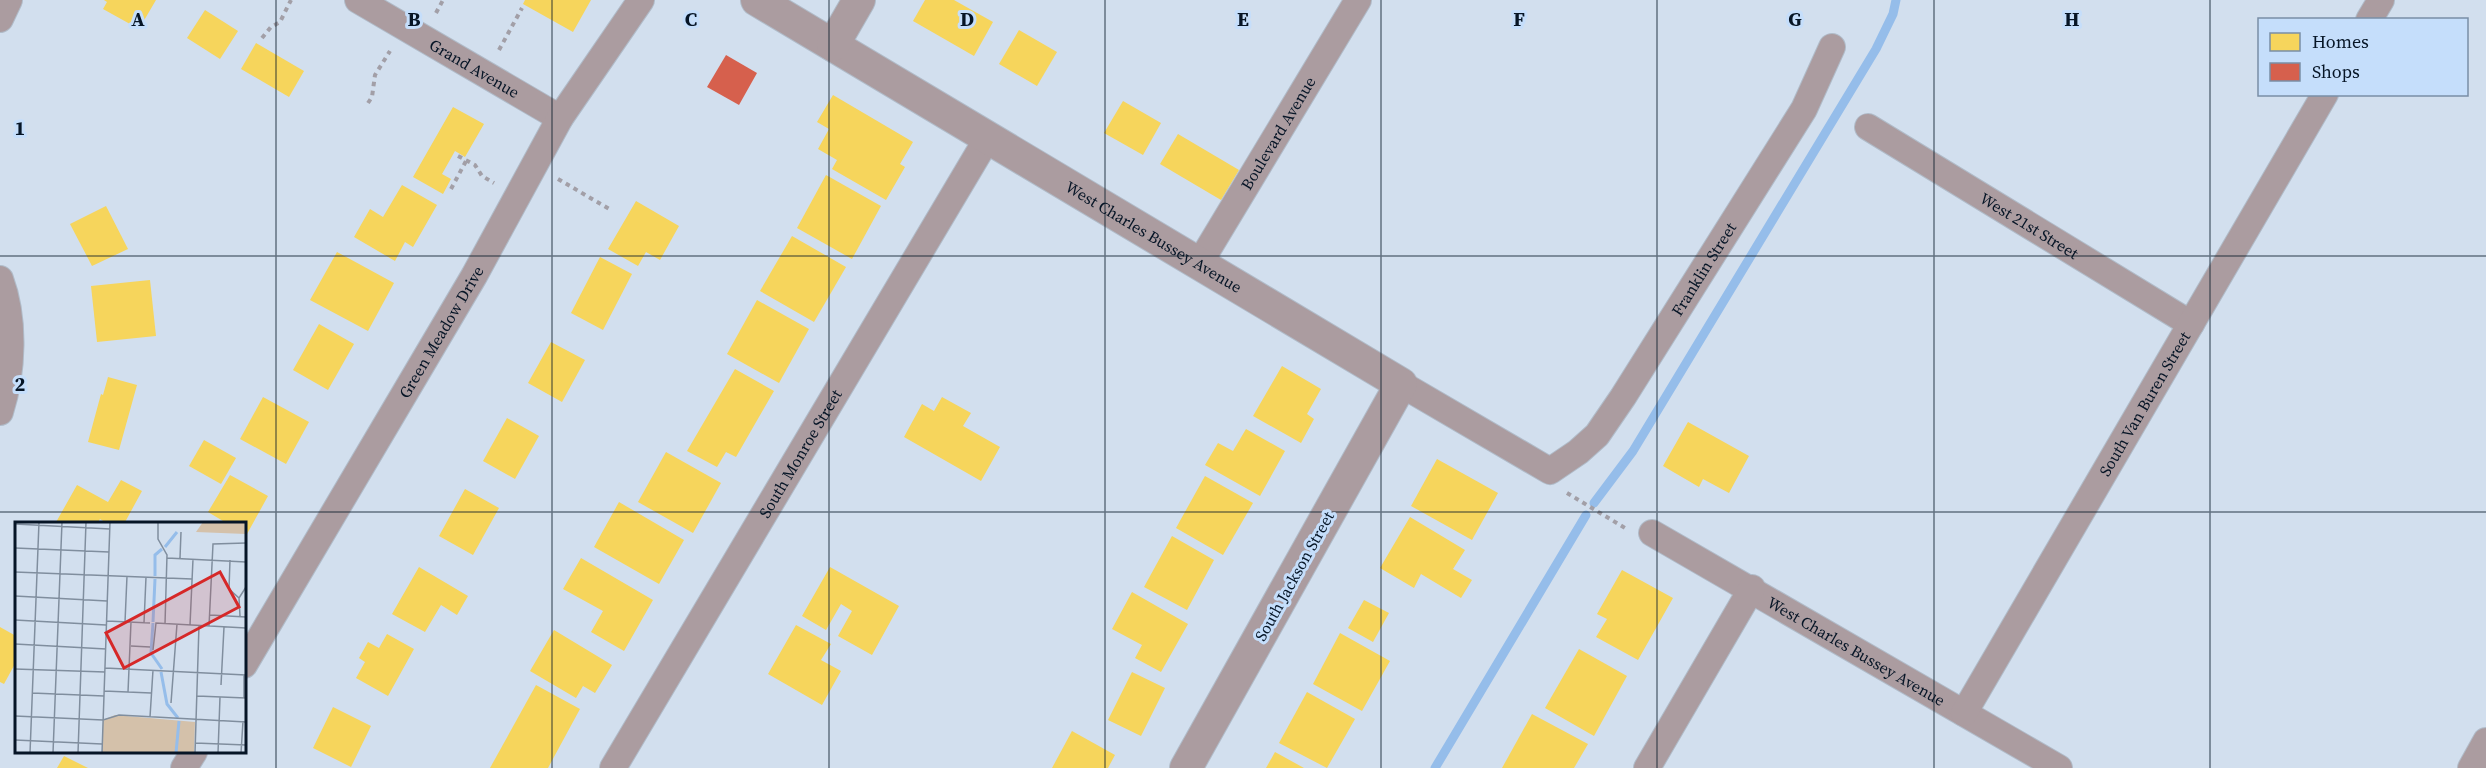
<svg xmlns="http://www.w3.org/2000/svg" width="2486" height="768" viewBox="0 0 2486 768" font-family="'Source Serif 4',serif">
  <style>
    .homes { fill: #f6d55c }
    .shops { fill: #d6604d }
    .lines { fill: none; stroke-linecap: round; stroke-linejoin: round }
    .stream { stroke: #95bdea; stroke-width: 9 }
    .minor-casing { stroke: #b0bbc8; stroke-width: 28 }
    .tertiary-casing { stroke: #b0bbc8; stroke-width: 34 }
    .path { stroke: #a29fa7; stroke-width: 4; stroke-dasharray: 4.5 4.5; stroke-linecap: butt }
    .minor { stroke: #ab9ca0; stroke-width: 26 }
    .tertiary { stroke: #ab9ca0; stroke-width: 32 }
    .grid { fill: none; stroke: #061526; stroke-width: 1.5; stroke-opacity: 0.55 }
    .labels { text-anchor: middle; stroke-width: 6; stroke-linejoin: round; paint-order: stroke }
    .street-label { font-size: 16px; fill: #061526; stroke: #c5defb }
    .inset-river { fill: none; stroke: #95bdea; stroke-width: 3 }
    .inset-road { fill: none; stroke: #808e9e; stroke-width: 1.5 }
    .view { fill: #d62828; fill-opacity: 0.15; stroke: #d62828; stroke-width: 3 }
    .inset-edge { fill: none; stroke: #061526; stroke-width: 3 }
    .grid-label { font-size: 20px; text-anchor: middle; font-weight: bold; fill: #061526; stroke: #c5defb; stroke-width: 6; stroke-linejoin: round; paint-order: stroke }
  </style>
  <rect width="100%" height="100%" fill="#d2dfee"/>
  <g class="homes">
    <polygon points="104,0 156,0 139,29 103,9 107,2"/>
    <polygon points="525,0 591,0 573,32 523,4"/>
    <polygon points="925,0 954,0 993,22 974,56 913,21"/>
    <polygon points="205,10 238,31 220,59 187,38"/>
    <polygon points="1019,30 1057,52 1037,86 999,64"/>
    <polygon points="256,43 304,71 289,97 241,69"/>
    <polygon points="833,95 913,142 900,164 905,167 886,200 832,169 837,160 818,149 829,129 817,122"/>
    <polygon points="1123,101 1161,123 1143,155 1104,133"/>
    <polygon points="453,107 484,124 465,157 455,151 442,174 451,179 443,194 413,177"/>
    <polygon points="1178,134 1239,170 1221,200 1160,164"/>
    <polygon points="826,175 881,206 852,259 797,228"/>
    <polygon points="402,185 437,205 413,247 405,242 395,261 354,237 370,209 383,217"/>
    <polygon points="636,201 679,226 660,260 646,252 638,266 608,249"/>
    <polygon points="106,206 128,249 92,266 70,224"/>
    <polygon points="792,236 846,267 814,322 760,291"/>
    <polygon points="337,252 394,283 368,331 310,300"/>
    <polygon points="600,257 632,274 603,330 571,313"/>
    <polygon points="150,280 156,336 97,342 91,286"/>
    <polygon points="757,300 809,329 779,383 727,354"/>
    <polygon points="319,324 354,344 328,390 293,370"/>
    <polygon points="551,342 585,360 562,402 528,383"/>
    <polygon points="1282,366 1321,389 1307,414 1314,419 1301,443 1253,416"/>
    <polygon points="735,369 774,391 736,457 726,452 717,467 687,451"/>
    <polygon points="108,377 137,385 119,450 88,442 101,394 103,395"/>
    <polygon points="263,397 309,422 286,464 240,439"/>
    <polygon points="942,397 971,413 963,426 1000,447 981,481 904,437 922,404 934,411"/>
    <polygon points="507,418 539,436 515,479 483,461"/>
    <polygon points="1688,422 1749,456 1729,493 1703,479 1699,487 1663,466"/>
    <polygon points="1246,429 1285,451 1260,496 1205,465 1218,443 1233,451"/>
    <polygon points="204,440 236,458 221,484 189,466"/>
    <polygon points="666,452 721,483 693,533 638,502"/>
    <polygon points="1437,459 1498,493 1472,540 1411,506"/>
    <polygon points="230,475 268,496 247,534 244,533 244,524 228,524 208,512"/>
    <polygon points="1205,476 1253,503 1223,555 1176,528"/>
    <polygon points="121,480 142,491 124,524 108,524 100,519 97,524 55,524 77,485 108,502"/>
    <polygon points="465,489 499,508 473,555 439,536"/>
    <polygon points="619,502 684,540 659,584 594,547"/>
    <polygon points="1410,517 1465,550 1453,569 1472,580 1461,598 1421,574 1414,588 1380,568"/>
    <polygon points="1172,536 1214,560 1187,610 1144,587"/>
    <polygon points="581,558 653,600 624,651 591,632 603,611 563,589"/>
    <polygon points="419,567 468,596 457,615 441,605 425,632 392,614"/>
    <polygon points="830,567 899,606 872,655 838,636 852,611 841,604 826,630 802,616"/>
    <polygon points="1622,570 1673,598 1638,660 1596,637 1607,619 1597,614"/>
    <polygon points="1132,592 1188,624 1161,672 1135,658 1142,645 1112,629"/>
    <polygon points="1364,600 1389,613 1373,642 1348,628"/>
    <polygon points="796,625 831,644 821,660 841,671 822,705 768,674"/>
    <polygon points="0,627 16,636 16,662 4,684 0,682"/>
    <polygon points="554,630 612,665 595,693 583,686 576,698 530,671"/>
    <polygon points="1340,633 1390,661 1362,711 1313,684"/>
    <polygon points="387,634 414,649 388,696 356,678 365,662 359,658 368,642 379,648"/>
    <polygon points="1579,649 1627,676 1594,736 1545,708"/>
    <polygon points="1132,672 1165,688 1141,736 1108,720"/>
    <polygon points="536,685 580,709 548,768 490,768"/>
    <polygon points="1307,692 1355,719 1327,768 1279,743"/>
    <polygon points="333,707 371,726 351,767 313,748"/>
    <polygon points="1532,714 1588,744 1574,768 1502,768"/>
    <polygon points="1072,731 1115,755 1108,768 1052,768"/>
    <polygon points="1275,752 1304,768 1266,768"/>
    <polygon points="64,756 88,768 57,768"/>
  </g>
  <polygon class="shops" points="726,55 757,73 739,105 707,87"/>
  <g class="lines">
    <g class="stream">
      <polyline points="1594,503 1633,451 1876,49 1893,14 1896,0"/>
      <polyline points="1435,768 1586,515"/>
    </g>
    <defs>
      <g id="minor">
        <path id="s1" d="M358,0l202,118"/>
        <polyline points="0,19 9,0"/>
        <polyline points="2369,20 2381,0"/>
        <path id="s2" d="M1868,127l323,197"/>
        <path id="s3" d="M1199,264l159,-264"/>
        <path d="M0,279c15,40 13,92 0,133"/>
        <path id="s4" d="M1401,384l149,87 28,-19 19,-17 26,-38 181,-288 28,-62"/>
        <path id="s5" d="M1652,533l407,235"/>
        <path id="s6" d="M244,665l230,-389 86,-158 81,-118"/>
        <path id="s7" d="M1964,713l361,-619"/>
        <polyline points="184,768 194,752"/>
        <path id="s8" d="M613,768l374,-629"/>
        <polyline points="1647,768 1752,588"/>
        <polyline points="2471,768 2486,741"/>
      </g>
      <g id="tertiary">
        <path id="s9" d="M757,0l644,384 -215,384"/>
        <polyline points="833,45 859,0"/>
      </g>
    </defs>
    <use href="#minor" class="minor-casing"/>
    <use href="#tertiary" class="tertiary-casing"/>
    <g class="path">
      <polyline points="436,13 443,0"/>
      <polyline points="262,38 271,27 280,22 291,0"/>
      <polyline points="499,50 522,8"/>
      <polyline points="368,103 372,97 375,75 390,51"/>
      <polyline points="458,156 475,165 482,176 494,183"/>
      <polyline points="558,179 611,210"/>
      <polyline points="451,189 466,161"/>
      <polyline points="1567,493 1625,528"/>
    </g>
    <use href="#minor" class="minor"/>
    <use href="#tertiary" class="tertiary"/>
  </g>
  <path class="grid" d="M276,0v768M552,0v768M829,0v768M1105,0v768M1381,0v768M1657,0v768M1934,0v768M2210,0v768M0,256h2486M0,512h2486"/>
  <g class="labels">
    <g class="street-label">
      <text dy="6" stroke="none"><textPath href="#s1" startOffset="135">Grand Avenue</textPath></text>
      <text dy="6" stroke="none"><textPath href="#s3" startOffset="153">Boulevard Avenue</textPath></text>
      <text dy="6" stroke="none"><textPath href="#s2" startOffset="189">West 21st Street</textPath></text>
      <text dy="6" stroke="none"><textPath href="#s9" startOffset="462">West Charles Bussey Avenue</textPath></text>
      <text dy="6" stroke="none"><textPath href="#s4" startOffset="429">Franklin Street</textPath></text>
      <text dy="6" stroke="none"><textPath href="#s6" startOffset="387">Green Meadow Drive</textPath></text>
      <text dy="6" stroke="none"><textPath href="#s7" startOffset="358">South Van Buren Street</textPath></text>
      <text dy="6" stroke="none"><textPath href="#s8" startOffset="366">South Monroe Street</textPath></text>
      <text transform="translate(1294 576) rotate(-61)" y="6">South Jackson Street</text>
      <text dy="6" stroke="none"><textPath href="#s5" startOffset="236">West Charles Bussey Avenue</textPath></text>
    </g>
  </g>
  <g transform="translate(15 522)">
    <rect width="231" height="231" fill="#d2dfee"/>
    <path d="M100,193l80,7 -1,31h-92l1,-33z" fill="#d4c1aa"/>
    <path d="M188,0h43v12l-50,-2z" fill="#d4c1aa"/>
    <path class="inset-river" d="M150,25l12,-15M140,54v-21l7,-6M138,100l2,-43M138,101l-2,30 11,16M146,150l6,32 11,14M161,231l3,-32"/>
    <path class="inset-road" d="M143,0v17l9,16 -2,69M0,2l95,5M0,26l94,4M152,36l79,4M165,36l1,-26M215,38l-1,29 10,9M0,50l177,7M0,74l92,5M195,93l36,2M225,94l-1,-18 7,-11M0,98l91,5M92,99l43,2M110,100l2,-46M129,101l2,-46M175,103l3,-66M194,104l4,-82 33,-1M0,122l91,5M116,124l19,1M138,128l3,-27 90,5M90,146l141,7M0,147l90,3M229,153v23M206,163l3,-58M89,169l47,2M113,170l3,-70M17,171l72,3M182,174l49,2M156,181l6,-79M0,194l88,4 16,-5 127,7M135,195l3,-47M0,218l87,4M180,221l51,2M15,231l9,-231M38,231l9,-231M63,231l8,-231M87,231l8,-231M180,231l4,-128M203,231l2,-56M226,231l2,-32"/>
    <path class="view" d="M205,50l19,35 -115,61 -18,-35z"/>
    <rect width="231" height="231" class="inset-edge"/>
  </g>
  <g class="grid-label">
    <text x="138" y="26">A</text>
    <text x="414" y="26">B</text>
    <text x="691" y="26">C</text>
    <text x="967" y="26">D</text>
    <text x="1243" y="26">E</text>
    <text x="1519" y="26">F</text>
    <text x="1795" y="26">G</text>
    <text x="2072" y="26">H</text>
    <text x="20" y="135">1</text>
    <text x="20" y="391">2</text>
  </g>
  <rect x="2258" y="18" width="210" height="78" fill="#c5defb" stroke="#798ea6" stroke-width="1.5"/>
  <rect x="2270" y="33" width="30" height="18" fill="#f6d55c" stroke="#798ea6" stroke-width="1.5"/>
  <text x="2312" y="48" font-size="18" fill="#061526">Homes</text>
  <rect x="2270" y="63" width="30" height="18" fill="#d6604d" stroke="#798ea6" stroke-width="1.5"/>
  <text x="2312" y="78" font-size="18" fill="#061526">Shops</text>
</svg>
